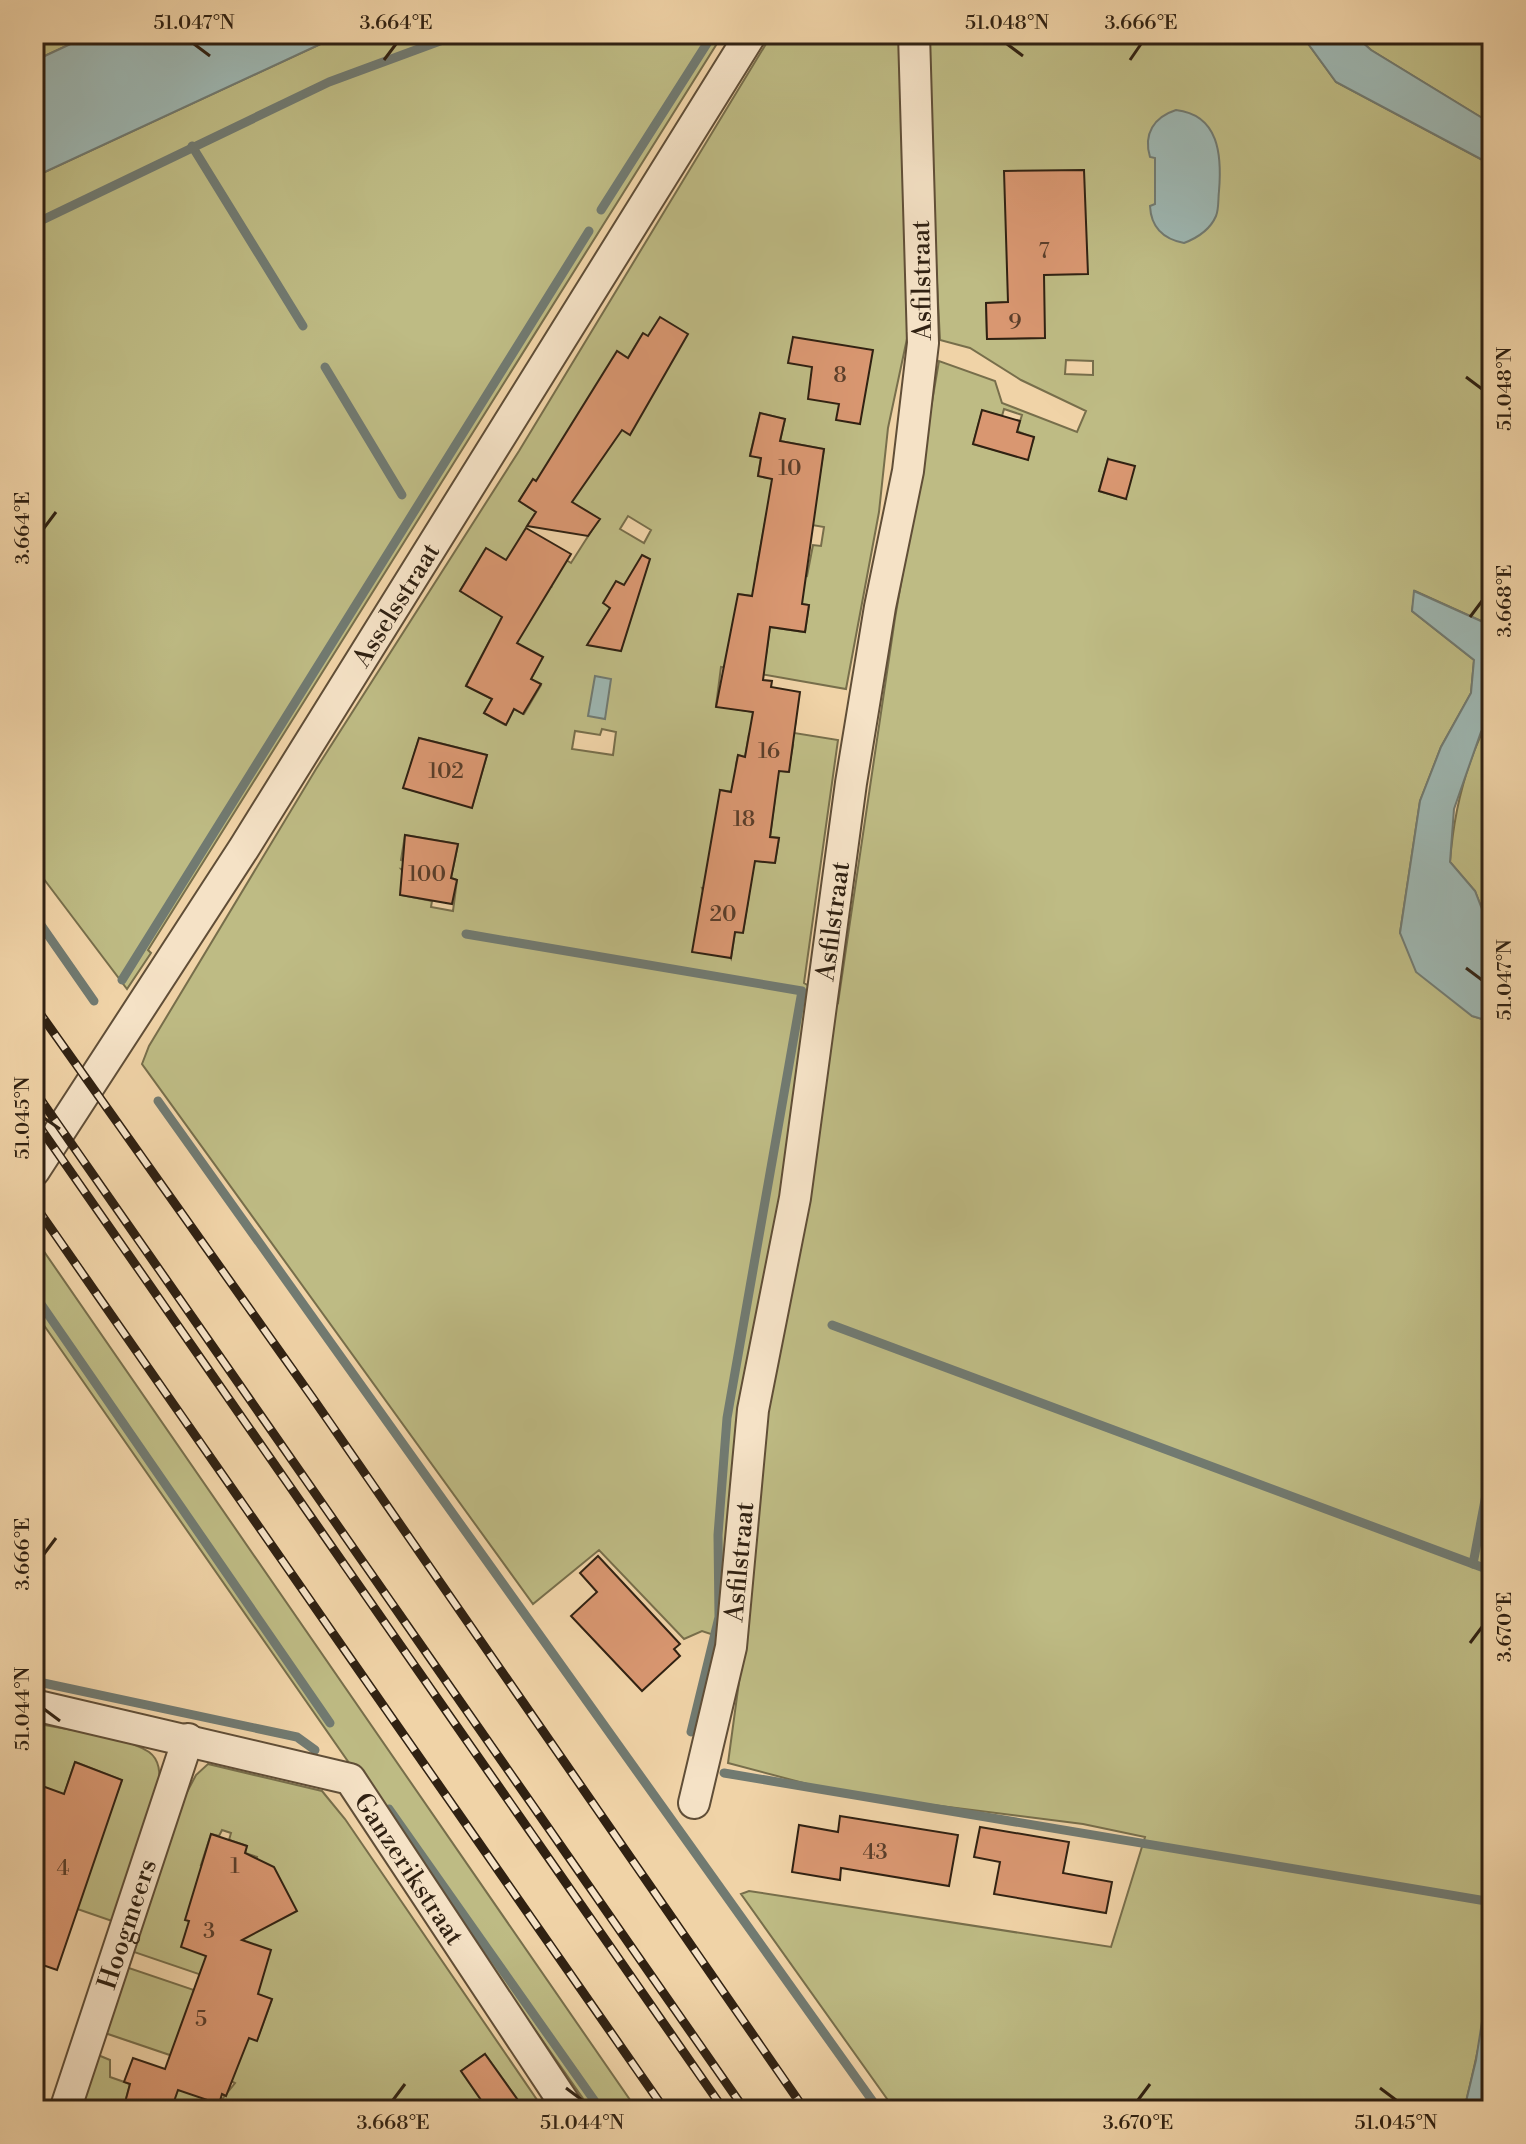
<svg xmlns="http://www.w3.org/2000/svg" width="1526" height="2144" viewBox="0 0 1526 2144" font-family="'Libre Bodoni',serif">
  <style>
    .green { fill: #bebb84; stroke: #776e4b; stroke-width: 2; fill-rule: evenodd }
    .water { fill: #9db6b1; stroke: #717a71; stroke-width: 2 }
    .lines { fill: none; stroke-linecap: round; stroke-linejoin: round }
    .stream { stroke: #717a71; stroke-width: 9 }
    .building { fill: #d99771; stroke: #302112; stroke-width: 2 }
    .street-casing { stroke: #604e37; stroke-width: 34 }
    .street { stroke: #f5e2c6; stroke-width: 30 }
    .rail-casing { stroke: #302112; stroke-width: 9 }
    .rail { stroke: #f5e2c6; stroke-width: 6; stroke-dasharray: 18; stroke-linecap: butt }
    .ticks { fill: none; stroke: #302112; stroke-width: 3 }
    .labels { text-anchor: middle; stroke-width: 6; stroke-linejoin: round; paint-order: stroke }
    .number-label { font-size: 22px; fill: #5a3e2a }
    .street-label { font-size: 26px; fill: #302112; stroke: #f5e2c6 }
    .neatline { fill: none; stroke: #302112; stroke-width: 3 }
    .ticks-label { font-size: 20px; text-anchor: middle; fill: #302112 }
  </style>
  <rect width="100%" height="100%" fill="#f0d3a7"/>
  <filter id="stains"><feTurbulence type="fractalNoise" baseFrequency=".0025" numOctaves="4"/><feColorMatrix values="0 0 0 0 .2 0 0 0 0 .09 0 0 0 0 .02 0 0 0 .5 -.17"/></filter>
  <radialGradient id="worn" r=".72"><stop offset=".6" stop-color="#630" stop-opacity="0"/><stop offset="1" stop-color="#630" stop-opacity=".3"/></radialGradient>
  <g class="green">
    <polygon points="34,34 92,34 34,61"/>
    <polygon points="342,34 723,34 148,950 151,953 127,989 34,866 34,177"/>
    <path d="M772,34h132l4,300 -20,94 -9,84 -33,177 -125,-22 -5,39 80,13 -2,14 44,7 -34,243 34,20 57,-385 44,-257 56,20 7,22 75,29 9,-21 -65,-31 -51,-32 -30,-8 -16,-306h377l35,48 156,83v461l-77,-35 -3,20 62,49 -3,33 -30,54 -21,54 -20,132 72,83 20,6v865l-4,6c12,71 -7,147 -24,217h-569l-154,-216 8,-3 362,56 34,-110 -62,-13 -238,-30 -117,-31 16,-118 -42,-14 -18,8 -85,-89 -66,54 -391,-540 7,-18 167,-277 203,-318zM1044,301v37l-57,1 -1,-36zM643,333l-5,69 -10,-44zM1066,360l27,1v14l-28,-1zM1004,409l18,6 -5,16 17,7 -7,21 -54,-15 9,-33 20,5zM760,413l25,6 -5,22 44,8 -7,42 -14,-7 -45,-8 3,-18 -11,-3zM1108,459l18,40 -27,-8zM533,479l66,40 -28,44 -48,-30 13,-21 -17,-11zM628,516l23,14 -7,13 -24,-14zM766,517l58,10 -3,19 -8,-1 -6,31 -50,-10zM486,548l65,39 -55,26 -36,-22zM638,594l-17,56 -33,-5 22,-37zM739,594l70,11 -4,27 -35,-5 -4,28 -37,-6zM490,640l53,17 -12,22 10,6 -17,29 -10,-5 -9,16 -21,-12 8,-14 -26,-14zM602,729l14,3 -3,23 -41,-6 3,-18 25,4zM749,734l44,11 -5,27 -52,-7 2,-10 7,2zM419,738l68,17 -15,52 -68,-19zM720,790l55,8 -5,39 9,1 -4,25 -26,-3zM405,835l53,9 -7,34 6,2 -4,31 -22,-4 1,-6 -31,-6 3,-22 -3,-4 5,1 1,-8 -6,-2zM702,888l47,7 -6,37h-8l-4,26z"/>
    <polygon points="1353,34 1492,34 1492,124 1371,50"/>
    <path d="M1492,713v222l-17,-44 -25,-29c4,-53 16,-102 42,-149z"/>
    <polygon points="34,1237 637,2110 591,2110 34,1311"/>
    <path d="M34,1723c31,7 89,12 115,29 11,8 11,21 10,34l-47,135 -78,-27 10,-107 -10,-4zM75,1762l47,18 -13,34 -46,-16z"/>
    <path d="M208,1764l114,27 23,28 199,291h-19l-40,-56 -24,17 27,39h-319l13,-31 37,24 16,-20 -30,-16 -100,-34 21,-66 68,23 25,25 38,25 15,-41 -141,-48 55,-157 10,-19zM222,1830l9,3 -2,7 18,6 -2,7 12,4 -1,4 -55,4 10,-31 8,2z"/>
    <polygon points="98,2055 110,2060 110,2077 130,2084 123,2110 79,2110"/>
  </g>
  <g class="water">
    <polygon points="92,34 342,34 34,177 34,61"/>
    <polygon points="1301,34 1353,34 1371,50 1492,124 1492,165 1336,82"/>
    <path d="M1176,110c43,5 46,45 43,81 -1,8 0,18 -3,25 -6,14 -19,22 -32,27 -21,-4 -33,-16 -34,-37l5,-2v-46l-5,-1c-7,-23 4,-40 26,-47z"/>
    <polygon points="1414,591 1492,626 1492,713 1481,732 1454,809 1450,862 1475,891 1492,935 1492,1022 1472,1016 1416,972 1400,933 1420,801 1441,747 1471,693 1474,660 1412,611"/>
    <polygon points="595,676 611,679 605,719 588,716"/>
    <polygon points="1492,1958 1492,2110 1464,2110 1476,2060"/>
  </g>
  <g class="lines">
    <g class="stream">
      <polyline points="192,146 303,326"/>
      <polyline points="601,210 713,34"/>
      <polyline points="34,224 329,82 459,34"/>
      <polyline points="325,367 402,495"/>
      <polyline points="34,915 94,1001"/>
      <polyline points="466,934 802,991 727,1418 718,1535 719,1617 691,1732"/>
      <polyline points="122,980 589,231"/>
      <polyline points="158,1101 879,2110"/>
      <polyline points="34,1294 330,1723"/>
      <polyline points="832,1325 1492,1571"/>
      <polyline points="1473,1564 1492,1463"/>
      <polyline points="34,1681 297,1737 315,1750"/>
      <polyline points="724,1773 1492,1902"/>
      <polyline points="389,1809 601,2110"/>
    </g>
  </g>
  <g class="building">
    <polygon points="1084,170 1088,274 1044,275 1045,338 987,339 986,303 1008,302 1004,171"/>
    <polygon points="660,317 688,334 630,435 622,430 572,502 600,519 588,536 527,526 536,512 519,501 533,479 536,481 617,351 628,358 643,333 648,336"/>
    <polygon points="793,337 873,350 860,424 836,420 839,404 808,399 812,367 788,363"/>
    <polygon points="982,410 1020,421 1017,432 1034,437 1028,460 973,444"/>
    <polygon points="760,413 785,419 780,441 824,449 802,604 809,605 805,632 770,627 763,680 772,681 771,687 800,692 789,772 779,771 770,837 779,838 775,863 755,861 743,933 735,932 731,958 692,952 720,790 731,792 738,755 745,757 753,712 716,707 738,594 752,596 772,479 758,476 761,458 750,456"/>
    <polygon points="1108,459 1135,466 1126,499 1099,491"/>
    <polygon points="526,528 571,554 517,643 543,657 531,679 541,684 523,714 514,709 506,725 484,713 492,699 466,686 502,617 460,591 486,548 506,560"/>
    <polygon points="642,555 650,559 621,651 587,645 610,608 603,603 616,581 624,585"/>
    <polygon points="419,738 487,755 472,808 403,788"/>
    <polygon points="405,835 458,844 451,878 457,880 452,904 400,895"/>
    <polygon points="598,1556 680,1644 674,1649 680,1656 642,1691 571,1616 597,1592 580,1573"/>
    <polygon points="75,1762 122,1780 57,1970 34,1962 34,1783 64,1794"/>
    <polygon points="840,1816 958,1835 949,1886 841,1868 840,1880 792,1872 799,1825 838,1832"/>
    <polygon points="980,1827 1069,1842 1063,1873 1112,1882 1106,1913 994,1894 1000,1862 974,1857"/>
    <polygon points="211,1834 247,1846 245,1853 274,1867 297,1911 242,1940 271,1950 258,1994 272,1999 257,2041 249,2038 226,2096 222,2094 219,2104 178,2090 171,2110 123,2110 130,2084 124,2082 133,2058 165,2069 206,1956 181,1947 189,1921 185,1920"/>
    <polygon points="485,2054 525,2110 488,2110 461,2071"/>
  </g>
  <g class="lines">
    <defs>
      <g id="street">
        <path id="s1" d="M34,1171l210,-323 507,-814"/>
        <path id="s2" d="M34,1705l316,74 219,331"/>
        <path id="s3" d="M694,1803l37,-156 22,-237 42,-212 56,-415 29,-176 28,-136 15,-128 -9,-309"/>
        <path id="s4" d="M65,2110l123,-371"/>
      </g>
    </defs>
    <use href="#street" class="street-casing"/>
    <use href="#street" class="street"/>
    <defs>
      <g id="rail">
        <polyline points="34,1005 312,1397 805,2110"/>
        <polyline points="34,1090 745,2110"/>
        <polyline points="34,1119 724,2110"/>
        <polyline points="34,1204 665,2110"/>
      </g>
    </defs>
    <use href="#rail" class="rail-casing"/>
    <use href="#rail" class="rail"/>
  </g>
  <path class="ticks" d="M194,44l16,12M1007,44l16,12M384,60l12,-16M1130,60l11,-16M1466,377l16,12M44,528l12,-16M1470,617l12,-16M1466,968l16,12M44,1118l16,11M44,1554l12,-16M1470,1643l12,-16M44,1709l16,12M566,2088l16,12M1380,2088l16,12M393,2100l12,-16M1138,2100l12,-16"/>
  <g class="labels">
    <g class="number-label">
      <text x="1044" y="258">7</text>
      <text x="1015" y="329">9</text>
      <text x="840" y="382">8</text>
      <text x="790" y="475">10</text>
      <text x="769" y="758">16</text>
      <text x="446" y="778">102</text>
      <text x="744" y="826">18</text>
      <text x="427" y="881">100</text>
      <text x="723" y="921">20</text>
      <text x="875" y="1859">43</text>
      <text x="235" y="1873">1</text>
      <text x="63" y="1875">4</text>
      <text x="209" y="1938">3</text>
      <text x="201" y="2026">5</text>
    </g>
    <g class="street-label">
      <text transform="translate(921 280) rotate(-91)" y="9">Asfilstraat</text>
      <text dy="9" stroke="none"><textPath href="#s1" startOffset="672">Asselsstraat</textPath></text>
      <text dy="9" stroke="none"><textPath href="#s3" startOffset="894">Asfilstraat</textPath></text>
      <text dy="9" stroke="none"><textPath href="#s3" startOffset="246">Asfilstraat</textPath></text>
      <text dy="9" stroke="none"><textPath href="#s2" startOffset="432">Ganzerikstraat</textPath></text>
      <text dy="9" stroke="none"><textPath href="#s4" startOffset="196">Hoogmeers</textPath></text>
    </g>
  </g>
  <rect width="1526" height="2144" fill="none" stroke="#f0d3a7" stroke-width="88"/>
  <rect x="44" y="44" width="1438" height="2056" class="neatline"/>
  <g class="ticks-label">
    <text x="194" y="29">51.047°N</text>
    <text x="396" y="29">3.664°E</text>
    <text x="1007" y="29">51.048°N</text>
    <text x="1141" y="29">3.666°E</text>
    <text transform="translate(1504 389) rotate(-90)" y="7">51.048°N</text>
    <text transform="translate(22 528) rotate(-90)" y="7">3.664°E</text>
    <text transform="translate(1504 601) rotate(-90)" y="7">3.668°E</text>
    <text transform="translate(1504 980) rotate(-90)" y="7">51.047°N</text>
    <text transform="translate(22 1118) rotate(-90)" y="7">51.045°N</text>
    <text transform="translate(22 1554) rotate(-90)" y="7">3.666°E</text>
    <text transform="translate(1504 1627) rotate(-90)" y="7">3.670°E</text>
    <text transform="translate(22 1709) rotate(-90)" y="7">51.044°N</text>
    <text x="393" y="2129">3.668°E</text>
    <text x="582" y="2129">51.044°N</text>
    <text x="1138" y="2129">3.670°E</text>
    <text x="1396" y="2129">51.045°N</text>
  </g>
  <rect width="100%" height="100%" filter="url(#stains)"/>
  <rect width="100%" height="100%" fill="url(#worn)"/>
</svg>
